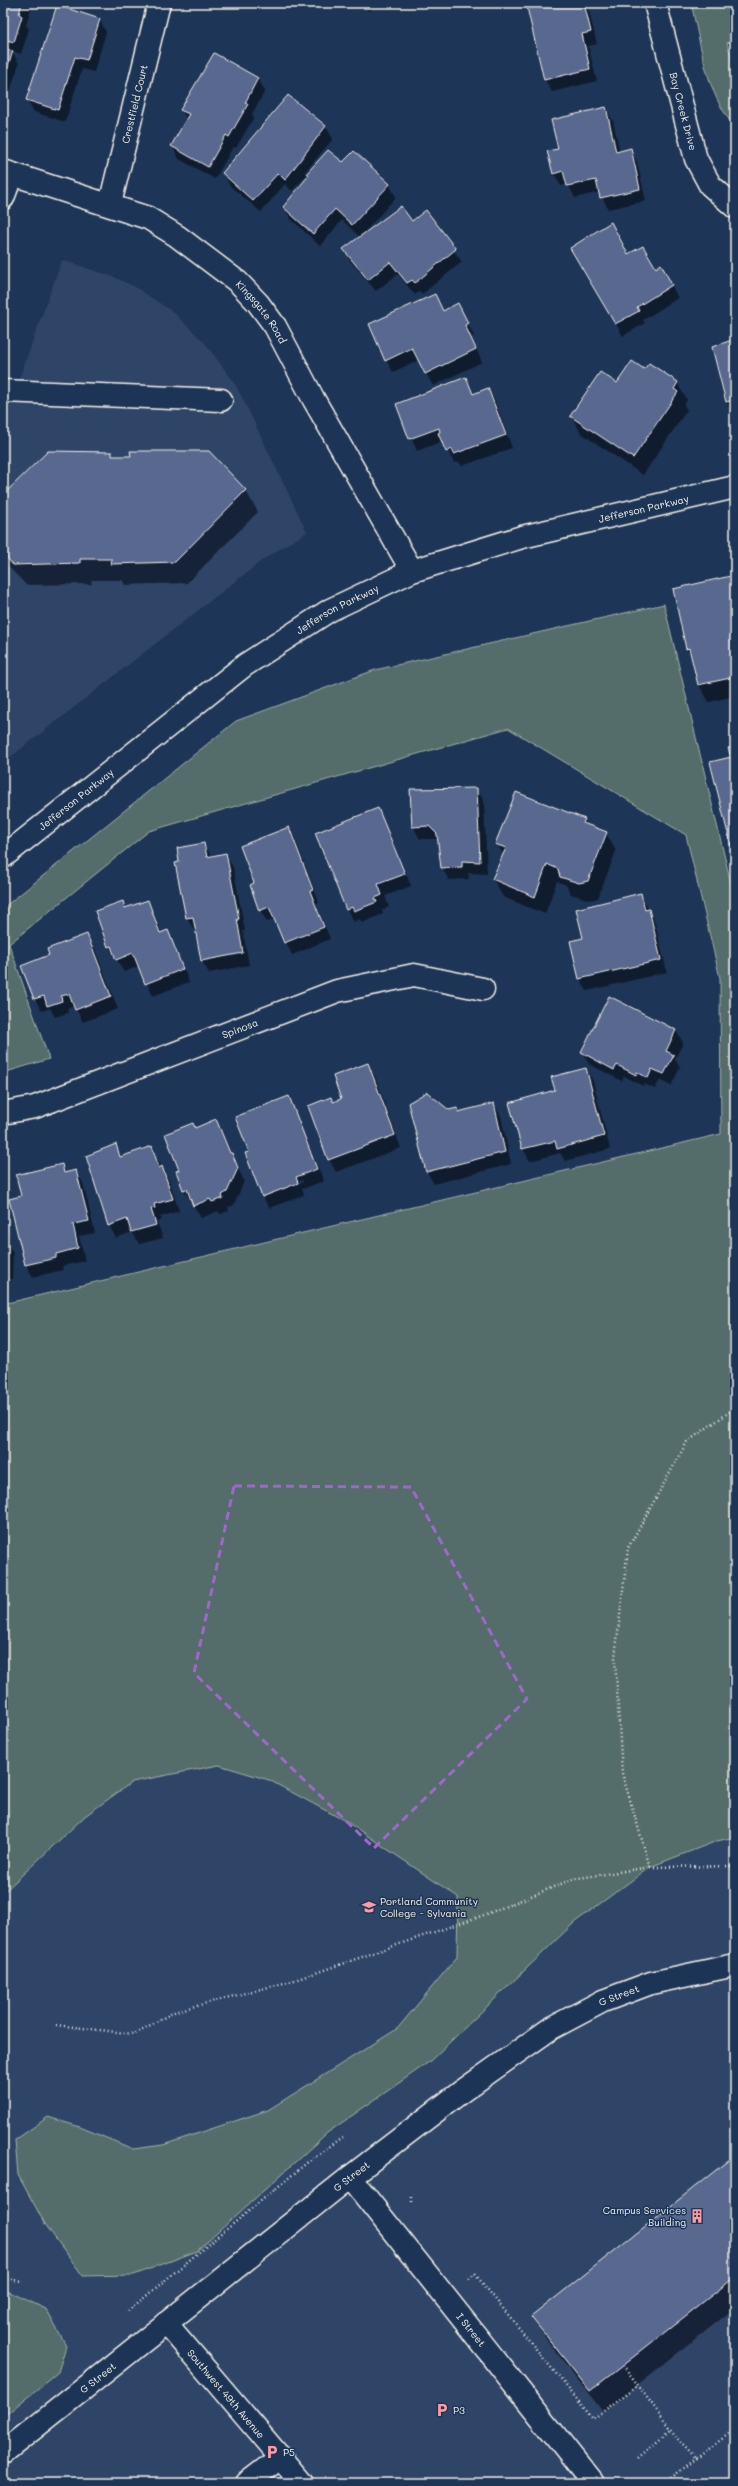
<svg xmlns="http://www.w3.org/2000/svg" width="738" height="2486" viewBox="0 0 738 2486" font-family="Mali,sans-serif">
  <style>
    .built { fill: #2f4468 }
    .green { fill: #546d6a; stroke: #a4afa9 }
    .shadow { fill: #0007 }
    .building { fill: #58678f; stroke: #f4f1e8 }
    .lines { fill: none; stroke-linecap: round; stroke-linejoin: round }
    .minor-casing { stroke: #f4f1e8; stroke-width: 25 }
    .path { stroke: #f4f1e8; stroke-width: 2.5; stroke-dasharray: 1 3; stroke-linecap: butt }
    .minor { stroke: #1d3557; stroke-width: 22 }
    .marked { fill: none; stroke: #9f67cb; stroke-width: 3; stroke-dasharray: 8 5; stroke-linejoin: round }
    .labels { text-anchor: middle; stroke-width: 3; stroke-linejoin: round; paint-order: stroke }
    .street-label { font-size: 10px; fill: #f4f1e8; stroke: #1d3557 }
    .poi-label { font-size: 10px; fill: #f4f1e8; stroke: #1d3557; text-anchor: start }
  </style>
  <rect width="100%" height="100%" fill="#1d3557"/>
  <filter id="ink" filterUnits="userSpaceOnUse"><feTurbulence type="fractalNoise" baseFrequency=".025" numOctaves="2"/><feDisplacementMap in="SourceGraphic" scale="8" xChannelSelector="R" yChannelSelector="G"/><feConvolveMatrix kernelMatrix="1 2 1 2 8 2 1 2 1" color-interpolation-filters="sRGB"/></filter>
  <g filter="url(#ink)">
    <g class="built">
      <polygon points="62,260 114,277 135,287 173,312 204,342 232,379 243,399 307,532 264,559 3,763 3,412 20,376"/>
      <polygon points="735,1142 735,2483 3,2483 3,1332"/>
    </g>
    <g class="green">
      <path d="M691,3h44v37l-8,3 8,26v58c-29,-33 -34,-82 -44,-124z"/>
      <polygon points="664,604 735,900 735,1837 717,1841 650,1867 575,1922 429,2062 327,2133 197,2251 134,2275 83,2276 45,2224 18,2175 15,2140 48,2117 80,2127 133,2149 163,2145 268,2110 397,2029 457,1957 458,1897 347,1822 269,1780 219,1765 132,1782 85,1816 3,1893 3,1304 721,1134 720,978 686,835 508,728 149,831 9,944 49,1059 3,1073 3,908 236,721 375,670"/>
      <polygon points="3,2289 46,2309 66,2346 58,2372 3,2417"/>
    </g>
    <g class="shadow">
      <polygon points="3,3 30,3 32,6 26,25 29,29 21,54 12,51 19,64 6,103 3,102"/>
      <polygon points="345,3 373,3 371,11"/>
      <polygon points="527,3 587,3 597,44 588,46 597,81 552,92 545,80"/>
      <polygon points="99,19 106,32 94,72 82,69 65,122 34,112 27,100"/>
      <polygon points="215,54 258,79 265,91 252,114 254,117 236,148 233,147 215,179 179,159 172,146 187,119 181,110"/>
      <polygon points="288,97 326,127 333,139 305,172 307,175 328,151 343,163 389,184 396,197 360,237 342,220 320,246 291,219 284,207 309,176 308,174 292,191 285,184 261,212 230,186 223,173"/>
      <polygon points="606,108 613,121 620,152 630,149 637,162 646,201 608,209 600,192 575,198 568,184 561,186 554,173 559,150"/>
      <polygon points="426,212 462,262 422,294 420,291 415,295 398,274 376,291 351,262 344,250 412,222"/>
      <polygon points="572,248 628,255 668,278 678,298 643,320 645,323 623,336"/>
      <polygon points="434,295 443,311 458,304 474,336 471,337 482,362 433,386 419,360 393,372 386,360"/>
      <polygon points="735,340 735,399 730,400 730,402 735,401 735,417 726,402"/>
      <polygon points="644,371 677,383 687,400 684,405 687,410 643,475 581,433 571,416 617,385"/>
      <polygon points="465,378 474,394 488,389 495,401 512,448 462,466 459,462 454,463 443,441 417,451 397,405"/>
      <polygon points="209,452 246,491 258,512 187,583 125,585 122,580 91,580 92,584 26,585 3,561 3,496 111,453 114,457"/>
      <polygon points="735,576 735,696 709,702 699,685 693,658 687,649"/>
      <polygon points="477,789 484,801 487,874 468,873 469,879 449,880 442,868 438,839 420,839 413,826"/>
      <polygon points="378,809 411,886 385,896 389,907 382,910 383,914 362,923 360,919 354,922 347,909"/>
      <polygon points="584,819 588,826 606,833 616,851 598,898 590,900 571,894 566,885 557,881 545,914 503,897 493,879 504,856 497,844"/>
      <polygon points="289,829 296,841 319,902 316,904 330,939 292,955 275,919 267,922 260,910 255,884"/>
      <polygon points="204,844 211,856 226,855 233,867 245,931 243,931 249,965 209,973 202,961 196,929 194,930 187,918"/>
      <polygon points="641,894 655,923 667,972 587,991 580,979 571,942 584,939"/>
      <polygon points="148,901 162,933 167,932 174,944 189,982 153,996 139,966 124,972 109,947 122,902 126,909"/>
      <polygon points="87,935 94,947 118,1009 83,1022 74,1006 67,1009 68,1013 55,1017 50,1008 42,1011 35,999 51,956"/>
      <polygon points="676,1030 683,1043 675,1059 680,1068 671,1086 660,1080 655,1089 644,1084 643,1086 624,1076 622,1081 589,1064 582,1052"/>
      <polygon points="367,1064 375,1076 401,1148 336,1172 329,1159 333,1103 342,1099"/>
      <polygon points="586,1069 593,1081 610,1149 565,1161 560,1153 530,1161 523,1149 510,1103 556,1091"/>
      <polygon points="288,1098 324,1181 302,1189 304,1195 269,1208 263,1197 303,1182 302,1180 263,1195 263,1197 247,1153"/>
      <polygon points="494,1104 501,1116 511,1164 434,1184 427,1172 449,1111 457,1109 459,1112"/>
      <polygon points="216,1120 244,1181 234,1205 228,1207 229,1211 220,1214 218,1211 201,1218 184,1190 180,1170 195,1129"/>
      <polygon points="115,1146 122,1157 151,1148 158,1160 169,1180 179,1211 160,1217 162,1220 157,1222 163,1238 139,1244 132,1232 116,1238 109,1225 99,1151"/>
      <polygon points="61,1165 66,1174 76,1171 83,1183 95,1233 79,1236 85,1261 62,1266 63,1270 33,1277 26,1265 10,1200 22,1197"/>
      <polygon points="3,1219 4,1228 9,1236 9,1247 13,1253 12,1279 3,1279"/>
      <polygon points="735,2156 735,2308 603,2412 545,2338 533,2317"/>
    </g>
    <g class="building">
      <polygon points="3,3 22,3 19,14 22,16 14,42 3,39"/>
      <polygon points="526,3 584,3 591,32 582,34 590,69 544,80"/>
      <polygon points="57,5 100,19 87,60 75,57 58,110 26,100"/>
      <polygon points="3,48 13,51 3,80"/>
      <polygon points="214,53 258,78 245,103 248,104 229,137 226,135 208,167 171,146 189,114 180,110"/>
      <polygon points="288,95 326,126 285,180 278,173 253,201 222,173"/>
      <polygon points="606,107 616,152 631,148 640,189 600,198 596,180 567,186 563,171 553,174 547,151 558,149 551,120"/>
      <polygon points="328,150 343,162 354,151 390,184 352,225 335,209 313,234 283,207 309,175 307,173"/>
      <polygon points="401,206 412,221 426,210 456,249 415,283 412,280 407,283 390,262 368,280 343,249"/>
      <polygon points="611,222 628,254 643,246 656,268 661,264 672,285 637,307 639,311 615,324 570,248"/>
      <polygon points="435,294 443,311 458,303 468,323 465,325 476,349 425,374 412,348 385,361 369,324"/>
      <polygon points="735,339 735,400 726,402 712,347"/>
      <polygon points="632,361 644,369 649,363 678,382 674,389 678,392 633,458 570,416 600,372 617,383"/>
      <polygon points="466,377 473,394 488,388 506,435 454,454 452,449 446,452 438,433 440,432 439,428 409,439 396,404"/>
      <polygon points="48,451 112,452 112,456 131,456 130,451 209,451 246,490 175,562 111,564 112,559 80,559 80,563 13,565 3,553 3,495"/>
      <polygon points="735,575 735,677 698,685 689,648 686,649 673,589"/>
      <polygon points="735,747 735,862 710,762 731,757 728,748"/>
      <polygon points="477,788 480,862 462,861 462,867 441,868 437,834 429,826 412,827 410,789"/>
      <polygon points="516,792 585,819 583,823 607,832 588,881 579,883 560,877 558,869 547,864 535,897 492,879 506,848 495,844"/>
      <polygon points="378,808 405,874 378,884 382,895 375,898 377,902 354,911 352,907 346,910 315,833"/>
      <polygon points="289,827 313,890 310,891 324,927 284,943 269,907 259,911 250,885 254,883 240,846"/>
      <polygon points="204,843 207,857 226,853 239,919 237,919 243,953 201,961 193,917 186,918 175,863 179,862 177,848"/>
      <polygon points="641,893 645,910 649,909 661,960 579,979 570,941 583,938 576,909"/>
      <polygon points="148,900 160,933 168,930 183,969 145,984 133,953 116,960 111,946 108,947 95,911 123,901 125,908"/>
      <polygon points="87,934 111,996 75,1010 69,994 61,996 62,1001 47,1006 44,996 34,999 21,966 49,955 47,949"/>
      <polygon points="609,996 676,1030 666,1051 674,1055 664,1074 652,1069 648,1078 637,1072 636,1075 617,1065 614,1070 581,1052"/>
      <polygon points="368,1063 395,1135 328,1160 308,1106 331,1097 333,1102 341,1099 333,1076"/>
      <polygon points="586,1068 604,1136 557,1149 555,1141 522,1149 509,1103 555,1090 551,1077"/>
      <polygon points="427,1092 449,1110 457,1108 458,1112 494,1103 505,1152 426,1172 408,1103"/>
      <polygon points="289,1096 317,1169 296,1177 298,1183 262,1197 245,1153 249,1152 235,1117"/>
      <polygon points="216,1119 230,1153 232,1153 238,1168 227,1192 222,1195 223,1198 212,1202 210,1199 193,1206 187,1189 183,1190 176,1171 179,1170 165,1134 193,1123 195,1128"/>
      <polygon points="116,1144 120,1157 152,1146 159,1168 162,1166 173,1199 154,1204 155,1208 151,1209 156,1225 131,1232 127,1219 108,1226 86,1156"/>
      <polygon points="62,1164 64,1173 76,1170 89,1221 73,1224 78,1248 56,1254 56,1258 25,1265 9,1199 21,1196 16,1175"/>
      <polygon points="3,1240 6,1240 5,1267 3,1267"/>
      <polygon points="735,2155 735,2277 590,2391 531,2317"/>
    </g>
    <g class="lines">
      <defs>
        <g id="minor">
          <path id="s1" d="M655,3l41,156 14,26 25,22"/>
          <path id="s2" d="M3,171l145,47 29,18 61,46 20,21 17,23 39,74 98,171"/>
          <polyline points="3,198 12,174"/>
          <path id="s3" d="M110,204l49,-201"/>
          <polyline points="3,391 221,400"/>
          <path id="s4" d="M3,857l242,-192 85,-55 82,-39 110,-34 213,-50"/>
          <path id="s5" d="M3,1113l32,-6 302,-116 77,-16 69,14"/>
          <path id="s6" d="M350,2177l243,306"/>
          <path id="s7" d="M166,2323l136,160"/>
          <path id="s8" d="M3,2453l347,-276 111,-85 89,-63 53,-28 48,-18 84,-18"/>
          <polyline points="247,2483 281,2457"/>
        </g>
      </defs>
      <use href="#minor" class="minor-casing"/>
      <g class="path">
        <polyline points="650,1867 730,1866 735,1875"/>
        <polyline points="56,2025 134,2034 176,2011 292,1981 484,1915 573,1879 650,1867 622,1773 615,1657 628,1548 687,1442 735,1408"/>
        <polyline points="412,2197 412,2205"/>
        <polyline points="3,2279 23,2281"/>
        <polyline points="469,2279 475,2274 593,2419 638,2385"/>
        <polyline points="128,2311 309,2161 343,2137"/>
        <polyline points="623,2365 680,2442 696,2459"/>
        <polyline points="638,2457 671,2429"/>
        <polyline points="656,2483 667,2481 735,2429"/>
      </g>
      <use href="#minor" class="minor"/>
    </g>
  </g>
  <path class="marked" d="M234,1486l177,1 116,212 -153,149 -180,-175z"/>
  <defs>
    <symbol id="university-bare" viewBox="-9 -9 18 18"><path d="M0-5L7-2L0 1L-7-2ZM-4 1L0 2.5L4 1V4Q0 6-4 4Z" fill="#ff9aa2" stroke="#1d3557" stroke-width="2.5" paint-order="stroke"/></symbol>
    <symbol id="building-bare" viewBox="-9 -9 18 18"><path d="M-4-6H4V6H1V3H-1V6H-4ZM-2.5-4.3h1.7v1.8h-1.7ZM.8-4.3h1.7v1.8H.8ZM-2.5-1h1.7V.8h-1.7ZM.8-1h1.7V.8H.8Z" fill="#ff9aa2" stroke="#1d3557" stroke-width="2.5" paint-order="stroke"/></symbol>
    <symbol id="parking-bare" viewBox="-9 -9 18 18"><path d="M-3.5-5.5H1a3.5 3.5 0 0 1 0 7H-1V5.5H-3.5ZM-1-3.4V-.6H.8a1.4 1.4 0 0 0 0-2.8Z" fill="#ff9aa2" stroke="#1d3557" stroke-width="2.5" paint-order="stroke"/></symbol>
  </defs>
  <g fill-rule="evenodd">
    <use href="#university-bare" x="359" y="1897" width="20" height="20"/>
    <use href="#building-bare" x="687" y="2206" width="20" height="20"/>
    <use href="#parking-bare" x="432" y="2400" width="20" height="20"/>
    <use href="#parking-bare" x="262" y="2442" width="20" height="20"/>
  </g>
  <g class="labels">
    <g class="street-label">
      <text dy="4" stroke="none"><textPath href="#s3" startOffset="103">Crestfield Court</textPath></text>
      <text dy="4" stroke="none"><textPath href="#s1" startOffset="112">Bay Creek Drive</textPath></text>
      <text dy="4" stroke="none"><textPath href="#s2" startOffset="301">Kingsgate Road</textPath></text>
      <text dy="4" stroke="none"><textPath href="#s4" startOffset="741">Jefferson Parkway</textPath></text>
      <text dy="4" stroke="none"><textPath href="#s4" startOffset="417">Jefferson Parkway</textPath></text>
      <text dy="4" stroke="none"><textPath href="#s4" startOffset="93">Jefferson Parkway</textPath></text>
      <text dy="4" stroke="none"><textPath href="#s5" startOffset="252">Spinosa</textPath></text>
      <text dy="4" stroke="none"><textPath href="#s8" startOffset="769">G Street</textPath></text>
      <text dy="4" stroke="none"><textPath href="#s8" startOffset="445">G Street</textPath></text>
      <text dy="4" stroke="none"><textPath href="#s6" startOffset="195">I Street</textPath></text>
      <text dy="4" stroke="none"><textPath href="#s8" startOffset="121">G Street</textPath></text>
      <text dy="4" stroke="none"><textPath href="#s7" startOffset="93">Southwest 49th Avenue</textPath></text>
    </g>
    <g class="poi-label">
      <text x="380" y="1905">Portland Community<tspan x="380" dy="12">College - Sylvania</tspan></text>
      <text x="686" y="2214" text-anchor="end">Campus Services<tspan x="686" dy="12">Building</tspan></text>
      <text x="453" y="2414">P3</text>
      <text x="283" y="2456">P5</text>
    </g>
  </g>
  <rect width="738" height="2486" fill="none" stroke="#1d3557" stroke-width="16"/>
  <rect x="8" y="8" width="722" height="2470" fill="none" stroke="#f4f1e8" stroke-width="1.5" filter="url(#ink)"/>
</svg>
